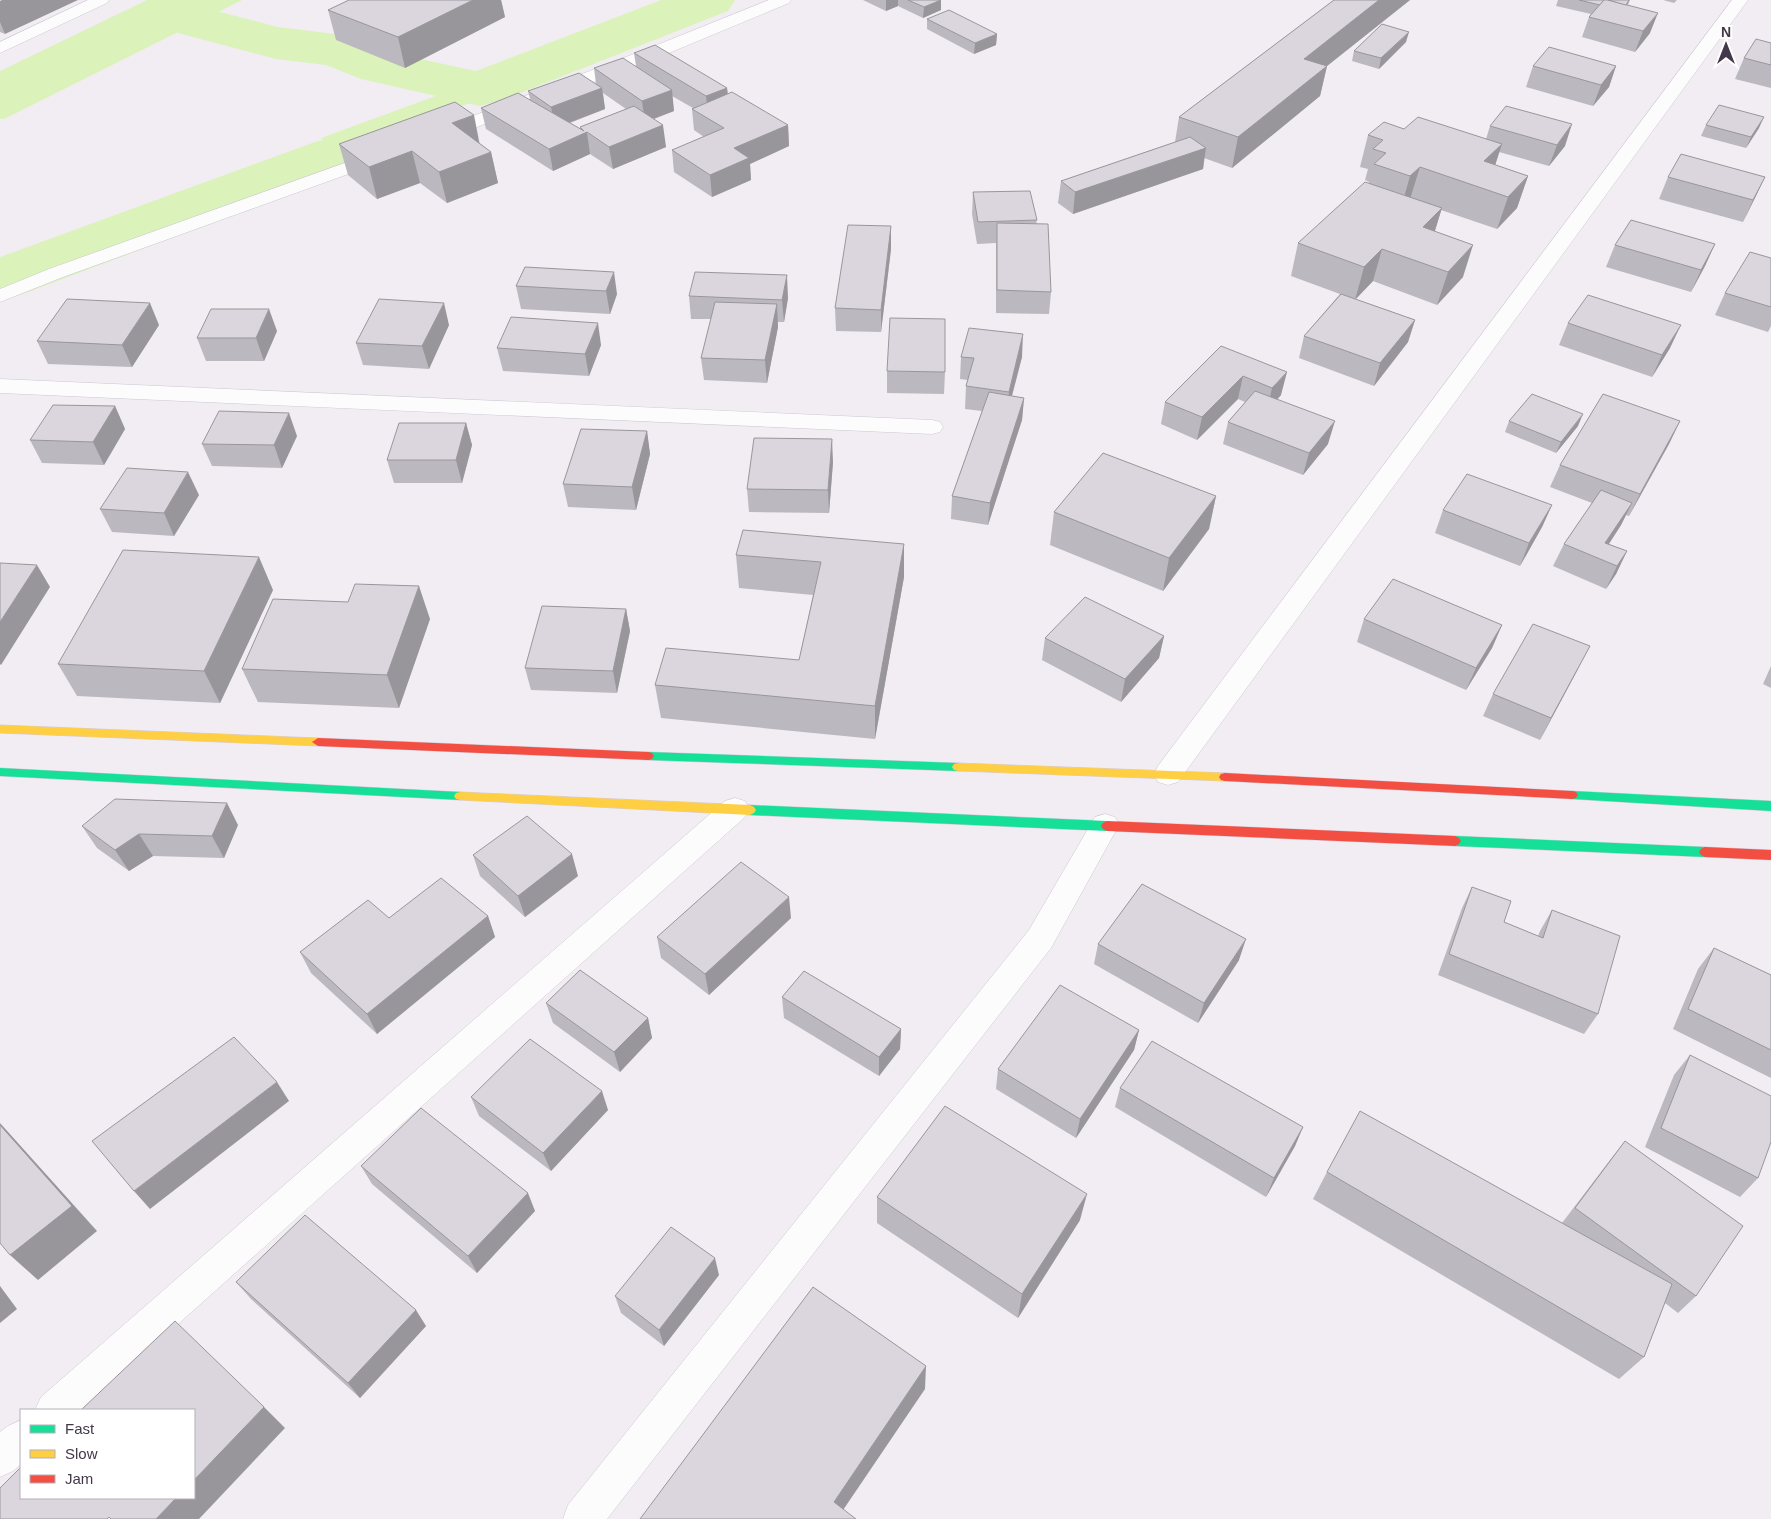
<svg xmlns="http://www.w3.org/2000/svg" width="1771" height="1519" viewBox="0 0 1771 1519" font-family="Helvetica,sans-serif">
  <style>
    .water { fill: #dbf3bb }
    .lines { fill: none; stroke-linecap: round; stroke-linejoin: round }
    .river { fill: #dbf3bb; fill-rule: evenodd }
    .street-casing { stroke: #cdc8d0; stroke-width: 1 }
    .fast-casing { stroke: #d8ccdc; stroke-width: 1 }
    .slow-casing { stroke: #d8ccdc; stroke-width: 1 }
    .jam-casing { stroke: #d8ccdc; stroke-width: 1 }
    .street { fill: #fdfcfd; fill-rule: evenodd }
    .fast { fill: #16e098; fill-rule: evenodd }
    .slow { fill: #ffcf43; fill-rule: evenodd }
    .jam { fill: #f24e42; fill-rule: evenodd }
    .wall { fill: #bcb8bf; fill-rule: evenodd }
    .shaded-wall { fill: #99969b }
    .building { fill: #dbd6de; stroke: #99969b }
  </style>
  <rect width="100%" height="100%" fill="#f1edf3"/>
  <g class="water">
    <polygon points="147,0 242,0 4,119 0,119 0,71"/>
    <polygon points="697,0 734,0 336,155 321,138"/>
  </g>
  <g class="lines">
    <g class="river">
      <polygon points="661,0 735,0 728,11 500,101 480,106 361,79 326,65 276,59 178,33 170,22 178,11 197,6 278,27 336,34 355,38 397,54 476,71"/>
      <polygon points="336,137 357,142 366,155 357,168 23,294 0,300 0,257 315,142"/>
    </g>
    <defs>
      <g id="street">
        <polygon points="88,0 109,0 107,3 0,53 0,42"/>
        <polygon points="769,0 791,0 789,3 664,55 446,139 440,140 434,139 431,135 434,131 652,47"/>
        <polygon points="1732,0 1748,0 1178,782 1168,785 1158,782 1154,774 1158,766"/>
        <polygon points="381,150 387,152 390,156 387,160 63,277 0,302 0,289 49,269"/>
        <polygon points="0,379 932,420 940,422 943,427 940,432 932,434 0,393"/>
        <polygon points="735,798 745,801 749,809 745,817 82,1410 35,1410 41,1397 725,801"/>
        <polygon points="1105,814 1115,817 1119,825 1051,948 607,1519 563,1519 568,1505 1029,930 1095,817"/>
        <polygon points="21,1420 21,1464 13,1471 0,1477 0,1432 8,1426"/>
      </g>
      <g id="fast">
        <polygon points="648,752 958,763 962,764 964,767 962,770 958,771 648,760 644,759 642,756 644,753"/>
        <polygon points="0,768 460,792 464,793 466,796 464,799 460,800 0,776"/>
        <polygon points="1572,791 1771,801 1771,811 1572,799 1568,798 1566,795 1568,792"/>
        <polygon points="750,805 1107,821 1111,823 1113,826 1111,829 1107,831 750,815 746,813 744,810 746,807"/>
        <polygon points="1455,836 1705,847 1709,849 1711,852 1709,855 1705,857 1455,846 1451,844 1449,841 1451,838"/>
      </g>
      <g id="slow">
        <polygon points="0,725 318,738 324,742 318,746 0,733"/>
        <polygon points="958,763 1225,773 1229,774 1231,777 1229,780 1225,781 958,771 954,770 952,767 954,764"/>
        <polygon points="460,792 750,805 754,807 756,810 754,813 750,815 460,800 456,799 454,796 456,793"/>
      </g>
      <g id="jam">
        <polygon points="318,738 648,752 652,753 654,756 652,759 648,760 318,746 312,742"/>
        <polygon points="1225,773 1572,791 1576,792 1578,795 1576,798 1572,799 1225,781 1221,780 1219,777 1221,774"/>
        <polygon points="1107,821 1455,836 1459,838 1461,841 1459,844 1455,846 1107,831 1103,829 1101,826 1103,823"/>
        <polygon points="1705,847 1771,850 1771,860 1705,857 1701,855 1699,852 1701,849"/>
      </g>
    </defs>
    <use href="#street" class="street-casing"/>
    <use href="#fast" class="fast-casing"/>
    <use href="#slow" class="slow-casing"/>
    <use href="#jam" class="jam-casing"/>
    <use href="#street" class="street"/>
    <use href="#fast" class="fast"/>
    <use href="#slow" class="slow"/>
    <use href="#jam" class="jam"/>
  </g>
  <g class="wall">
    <polygon points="0,0 5,34 0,32"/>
    <polygon points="349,0 501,0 505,17 405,68 336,40 328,10"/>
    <polygon points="863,0 941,0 941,10 923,18 898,6 886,11"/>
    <polygon points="1334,0 1410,0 1327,66 1320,96 1232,168 1204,158 1203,169 1073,214 1058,203 1061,181 1175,142 1179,117"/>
    <polygon points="1558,0 1630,0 1628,5 1650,33 1635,52 1582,37 1589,17 1591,14 1556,6"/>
    <polygon points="1663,0 1677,0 1674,3"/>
    <polygon points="927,19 997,34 996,45 974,54 927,29"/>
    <polygon points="1406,42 1379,69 1352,61 1354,51"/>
    <polygon points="1771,43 1771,88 1735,79 1744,58"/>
    <path d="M634,53l93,35 1,6 60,31 1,21 -39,18 1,16 -39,17 -38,-25 -2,-22 32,-13 -10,-7 -2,-21 1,-1 -21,-12 2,15 -20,8 12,28 -53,22 -23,-15 -37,17 -67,-42 -5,-21 49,-9 -2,-8 68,-7 -2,-16 42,-2zM603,93l23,16 -46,18v2l-10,-6 35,-14z"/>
    <polygon points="1533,66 1616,66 1609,87 1593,106 1526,87"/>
    <polygon points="1706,125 1759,128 1746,148 1701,136"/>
    <polygon points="1490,126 1565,146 1549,166 1499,152 1495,165 1528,176 1517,208 1497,229 1441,210 1435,231 1463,277 1437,305 1373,281 1355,299 1415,320 1408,342 1374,386 1299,358 1304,336 1340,294 1291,276 1298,243 1369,183 1369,182 1365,180 1368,169 1360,167 1368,135 1404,129 1486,139"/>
    <polygon points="339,144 480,144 491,152 498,183 447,203 420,183 377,199 348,175"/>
    <polygon points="1668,177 1765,177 1743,222 1659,199"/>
    <polygon points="973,192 1037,220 1036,224 1051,292 1049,314 996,313 996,243 977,244 972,214"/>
    <polygon points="891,226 891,249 881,332 836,331 835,308"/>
    <polygon points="1715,244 1705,266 1691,292 1606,267 1615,245"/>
    <polygon points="1771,258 1771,326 1768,332 1715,315 1725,293"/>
    <polygon points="525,267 617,294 610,314 521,309 516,286"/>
    <polygon points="689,296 788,298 784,322 778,322 778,327 767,383 704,380 701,358 711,319 691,319"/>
    <polygon points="1568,323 1670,348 1652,377 1559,345"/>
    <polygon points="159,325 132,367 48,364 37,341"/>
    <polygon points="449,325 429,369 363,365 356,343"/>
    <polygon points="277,331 264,361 206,361 197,338"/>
    <polygon points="601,345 589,376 503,371 497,348"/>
    <polygon points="1221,346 1281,395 1277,400 1328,444 1303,475 1223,444 1228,422 1245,402 1238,399 1197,440 1161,424 1165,402"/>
    <polygon points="961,357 1022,357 1012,396 1024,398 1022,420 988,525 951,519 952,496 982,411 965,409 966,386 968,380 960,379"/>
    <polygon points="887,371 945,372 944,394 887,393"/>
    <polygon points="115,406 125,429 104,465 42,463 30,440"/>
    <polygon points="1509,421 1578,426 1556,453 1505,432"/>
    <polygon points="1680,421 1669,444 1629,516 1626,515 1621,525 1609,544 1627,551 1616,574 1606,589 1553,566 1564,544 1592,503 1550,487 1560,465"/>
    <polygon points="466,423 472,445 462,483 394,483 387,460"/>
    <polygon points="647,431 650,454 636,510 568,507 563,484"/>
    <polygon points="297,436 282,468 212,466 202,444"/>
    <polygon points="833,462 829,513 749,512 747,489"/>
    <polygon points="199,495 174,536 112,532 100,509"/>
    <polygon points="1216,496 1209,529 1163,591 1050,545 1054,512"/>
    <polygon points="1552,505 1542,527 1520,566 1435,533 1443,510"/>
    <polygon points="904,544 904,577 875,739 661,718 655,685 799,660 813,595 739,588 736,555"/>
    <polygon points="273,590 220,703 77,696 58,664"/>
    <polygon points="348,602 430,619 399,708 258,702 242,669"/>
    <polygon points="626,609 630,631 617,693 531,690 525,668"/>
    <polygon points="1364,619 1502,625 1492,648 1466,690 1357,642"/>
    <polygon points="1164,636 1159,658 1121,702 1042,660 1045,638"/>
    <polygon points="1771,666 1771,688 1763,684"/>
    <polygon points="1578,669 1540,740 1483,716 1493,694"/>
    <polygon points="238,825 224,858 153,856 129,871 97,848 82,826"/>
    <polygon points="473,855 578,876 525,917 480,876"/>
    <polygon points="1472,887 1504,922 1538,936 1540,931 1552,910 1598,1014 1584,1034 1438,975 1462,908"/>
    <polygon points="488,916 495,937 377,1034 311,973 300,952 389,918"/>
    <polygon points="791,918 709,995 661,958 657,937"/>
    <polygon points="1098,944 1239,960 1198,1023 1094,964"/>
    <polygon points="1714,948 1771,975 1771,1078 1673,1029 1698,969"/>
    <polygon points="782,997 901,1029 900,1049 879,1076 784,1018"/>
    <polygon points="546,1003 648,1018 652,1038 620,1072 553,1023"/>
    <polygon points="1139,1030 1134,1050 1076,1138 996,1089 998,1069"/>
    <polygon points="1690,1055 1758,1178 1740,1197 1645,1147 1674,1075"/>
    <polygon points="1120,1088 1303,1127 1295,1146 1266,1197 1115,1107"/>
    <polygon points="471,1097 608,1110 551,1171 479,1116"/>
    <polygon points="1625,1141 1696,1296 1678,1313 1665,1303 1644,1357 1619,1379 1313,1199 1327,1172 1562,1223 1610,1160"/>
    <polygon points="361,1166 535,1211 477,1273 372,1184"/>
    <polygon points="877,1197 1080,1220 1018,1318 877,1223"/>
    <polygon points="719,1275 664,1346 621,1313 615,1296"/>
    <polygon points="236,1282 426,1326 360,1398 251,1299"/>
  </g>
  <g class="shaded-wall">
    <polygon points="2,0 78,0 5,34 0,22 0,1"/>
    <polygon points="473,0 501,0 505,17 405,68 398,37"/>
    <polygon points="886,0 898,0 898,6 886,11"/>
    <polygon points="941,0 941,10 923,18 924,7"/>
    <polygon points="1379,0 1410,0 1327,66 1320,96 1232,168 1238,137 1304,59"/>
    <polygon points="1658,13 1650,33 1635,52 1643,31"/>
    <polygon points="1409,32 1406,42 1379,69 1381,58"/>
    <polygon points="997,34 996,45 974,54 975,43"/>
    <polygon points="1616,66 1609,87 1593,106 1601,85"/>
    <polygon points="602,88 605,109 555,128 551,107"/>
    <polygon points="727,88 729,109 708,117 706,96"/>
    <polygon points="672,90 674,111 645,122 642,101"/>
    <polygon points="474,115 480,146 452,123"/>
    <polygon points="1764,117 1759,128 1746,148 1751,137"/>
    <polygon points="1572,124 1565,146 1549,166 1557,145"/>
    <polygon points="663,125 666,147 613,169 609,147"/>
    <polygon points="788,125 789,146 750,164 751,180 712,197 710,175 734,148"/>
    <polygon points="587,132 590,154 553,171 549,149"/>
    <polygon points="1502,144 1492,175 1484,161"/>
    <polygon points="1206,148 1203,169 1073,214 1075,192"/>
    <polygon points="412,151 420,183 377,199 369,167"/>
    <polygon points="491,152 498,183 447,203 439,172"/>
    <polygon points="1420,167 1410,199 1401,208 1410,176"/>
    <polygon points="1528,176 1517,208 1497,229 1508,197"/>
    <polygon points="1765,177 1755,198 1743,222 1753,200"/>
    <polygon points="1442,208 1432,240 1423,227"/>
    <polygon points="891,226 891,249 881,332 881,310"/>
    <polygon points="1715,244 1705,266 1691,292 1701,270"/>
    <polygon points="1473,245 1463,277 1437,305 1448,272"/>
    <polygon points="1382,249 1373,281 1355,300 1364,267"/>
    <polygon points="614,272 617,294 610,314 606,291"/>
    <polygon points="787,275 788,298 784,322 782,300"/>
    <polygon points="150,303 159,325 132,367 122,345"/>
    <polygon points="444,303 449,325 429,369 422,346"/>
    <polygon points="777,304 778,327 767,383 765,360"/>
    <polygon points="269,309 277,331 264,361 256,338"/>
    <polygon points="1415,320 1408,342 1374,386 1380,363"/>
    <polygon points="598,323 601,345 589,376 585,354"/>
    <polygon points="1681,325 1670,348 1652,377 1662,355"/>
    <polygon points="1023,334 1022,357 1007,414 1009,392"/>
    <polygon points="1287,372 1281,395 1267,410 1272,388"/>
    <polygon points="1243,376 1238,399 1197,440 1202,417"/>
    <polygon points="1024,398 1022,420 988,525 990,503"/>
    <polygon points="115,406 125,429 104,465 93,442"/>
    <polygon points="289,413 297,436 282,468 274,445"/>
    <polygon points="1583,414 1578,426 1556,453 1561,442"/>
    <polygon points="1335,421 1328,444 1303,475 1309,453"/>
    <polygon points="1680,421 1669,444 1629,516 1640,494"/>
    <polygon points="466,423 472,445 462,483 456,460"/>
    <polygon points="647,431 650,454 636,510 632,487"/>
    <polygon points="832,439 833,462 829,513 828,490"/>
    <polygon points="188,472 199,495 174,536 164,513"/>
    <polygon points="1216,496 1209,529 1163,591 1169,558"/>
    <polygon points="1632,503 1621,525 1599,559 1605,543"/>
    <polygon points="1552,505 1542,527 1520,566 1529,543"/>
    <polygon points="904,544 904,577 875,739 875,706"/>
    <polygon points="1627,551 1616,574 1606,589 1617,566"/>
    <polygon points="259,557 273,590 220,703 204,671"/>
    <polygon points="37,565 50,587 1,665 0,664 0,622"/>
    <polygon points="419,586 430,619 399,708 387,675"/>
    <polygon points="626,609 630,631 617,693 613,671"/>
    <polygon points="1502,625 1492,648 1466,690 1476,668"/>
    <polygon points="1164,636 1159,658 1121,702 1125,679"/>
    <polygon points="1590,646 1578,669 1540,740 1551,718"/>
    <polygon points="227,803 238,825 224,858 212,836"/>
    <polygon points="139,834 153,856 129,871 115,850"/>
    <polygon points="572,854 578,876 525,917 518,896"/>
    <polygon points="789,897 791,918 709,995 705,974"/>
    <polygon points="488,916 495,937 377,1034 367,1014"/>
    <polygon points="1246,939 1239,960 1198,1023 1204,1003"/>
    <polygon points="648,1018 652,1038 620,1072 614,1052"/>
    <polygon points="901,1029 900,1049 879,1076 879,1057"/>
    <polygon points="1139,1030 1134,1050 1076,1138 1080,1119"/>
    <polygon points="277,1082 289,1101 150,1209 134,1191"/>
    <polygon points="602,1091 608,1110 551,1171 543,1153"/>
    <polygon points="0,1123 97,1231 38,1280 10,1255"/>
    <polygon points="1303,1127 1295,1146 1266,1197 1274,1178"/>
    <polygon points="528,1193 535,1211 477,1273 468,1256"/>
    <polygon points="1087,1194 1080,1220 1018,1318 1022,1294"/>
    <polygon points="715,1258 719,1275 664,1346 659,1330"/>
    <polygon points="0,1286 17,1309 0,1323"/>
    <polygon points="416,1310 426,1326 360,1398 348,1383"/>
    <polygon points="926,1366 925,1389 837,1519 834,1502"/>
    <polygon points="264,1407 285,1428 199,1519 156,1519 176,1498 194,1498 194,1480"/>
  </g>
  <g class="building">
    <polygon points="349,0 473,0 398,37 328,10"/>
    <polygon points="908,0 941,0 924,7"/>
    <polygon points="1334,0 1379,0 1304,59 1327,66 1238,137 1179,117"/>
    <polygon points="1579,0 1604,0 1600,5"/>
    <polygon points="1604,0 1608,0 1658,13 1643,31 1589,17"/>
    <polygon points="1608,0 1629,0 1626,5"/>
    <polygon points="949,10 997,34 975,43 927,19"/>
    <polygon points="1382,24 1409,32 1381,58 1354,51"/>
    <polygon points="1756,39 1771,43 1771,65 1744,58"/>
    <polygon points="655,45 727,88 706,96 634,53"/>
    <polygon points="1549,47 1616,66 1601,85 1533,66"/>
    <polygon points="623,58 672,90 642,101 594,68"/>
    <polygon points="579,73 602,88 551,107 528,91"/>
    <polygon points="732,92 788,125 734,148 749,158 710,175 672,150 724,128 692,109"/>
    <polygon points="518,93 584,131 580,127 634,106 663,125 609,147 587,132 549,149 481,108"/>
    <polygon points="455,102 474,115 452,123 491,152 439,172 412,151 369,167 339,144"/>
    <polygon points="1719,105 1764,117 1751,137 1706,125"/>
    <polygon points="1506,106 1572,124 1557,145 1490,126"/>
    <polygon points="1418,117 1502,144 1484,161 1528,176 1508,197 1420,167 1410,176 1374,164 1386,153 1373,149 1383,140 1368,135 1384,122 1404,129"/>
    <polygon points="1190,137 1206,148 1075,192 1061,181"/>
    <polygon points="1681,154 1765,177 1753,200 1668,177"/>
    <polygon points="1365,182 1442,208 1423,227 1473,245 1448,272 1382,249 1364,267 1298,243"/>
    <polygon points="1030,191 1037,220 978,222 973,192"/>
    <polygon points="1631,220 1715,244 1701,270 1615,245"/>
    <polygon points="997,223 1048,224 1051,292 997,290"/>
    <polygon points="848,225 891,226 881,310 835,308"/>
    <polygon points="1750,252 1771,258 1771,307 1725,293"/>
    <polygon points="525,267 614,272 606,291 516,286"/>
    <polygon points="695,272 787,275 782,300 689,296"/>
    <polygon points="1341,294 1415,320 1380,363 1304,336"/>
    <polygon points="1588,295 1681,325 1662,355 1568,323"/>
    <polygon points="67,299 150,303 122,345 37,341"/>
    <polygon points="379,299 444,303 422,346 356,343"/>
    <polygon points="715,302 777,304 765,360 701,358"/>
    <polygon points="211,309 269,309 256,338 197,338"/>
    <polygon points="511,317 598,323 585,354 497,348"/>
    <polygon points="890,318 945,319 945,372 887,371"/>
    <polygon points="969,328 1023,334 1009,392 966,386 974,358 961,357"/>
    <polygon points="1221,346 1287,372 1272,388 1243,376 1202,417 1165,402"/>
    <polygon points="1255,391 1335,421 1309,453 1228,422"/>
    <polygon points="989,392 1024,398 990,503 952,496"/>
    <polygon points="1532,394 1583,414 1561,442 1509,421"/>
    <polygon points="1603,394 1680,421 1640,494 1560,465"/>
    <polygon points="53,405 115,406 93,442 30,440"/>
    <polygon points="219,411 289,413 274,445 202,444"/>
    <polygon points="399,423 466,423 456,460 387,460"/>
    <polygon points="581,429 647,431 632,487 563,484"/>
    <polygon points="754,438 832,439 828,490 747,489"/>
    <polygon points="1103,453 1216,496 1169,558 1054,512"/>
    <polygon points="127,468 188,472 164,513 100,509"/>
    <polygon points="1467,474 1552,505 1529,543 1443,510"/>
    <polygon points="1601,490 1632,503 1605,543 1627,551 1617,566 1564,544"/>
    <polygon points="743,530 904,544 875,706 655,685 666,648 799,660 821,562 736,555"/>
    <polygon points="123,550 259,557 204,671 58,664"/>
    <polygon points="0,563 37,565 0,622"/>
    <polygon points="1393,579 1502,625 1476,668 1364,619"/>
    <polygon points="355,584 419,586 387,675 242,669 273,599 348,602"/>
    <polygon points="1085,597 1164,636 1125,679 1045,638"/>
    <polygon points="542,606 626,609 613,671 525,668"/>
    <polygon points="1533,624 1590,646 1551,718 1493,694"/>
    <polygon points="115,799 227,803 212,836 139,834 115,850 82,826"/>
    <polygon points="527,816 572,854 518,896 473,855"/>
    <polygon points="741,862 789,897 705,974 657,937"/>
    <polygon points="441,878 488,916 367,1014 300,952 368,900 389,918"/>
    <polygon points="1142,884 1246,939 1204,1003 1098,944"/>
    <polygon points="1472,887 1511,901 1504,922 1543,938 1552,910 1620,936 1598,1014 1449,954"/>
    <polygon points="1714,948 1771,975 1771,1050 1688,1009"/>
    <polygon points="580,970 648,1018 614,1052 546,1003"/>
    <polygon points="804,971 901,1029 879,1057 782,997"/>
    <polygon points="1060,985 1139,1030 1080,1119 998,1069"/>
    <polygon points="234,1037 277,1082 134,1191 92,1141"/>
    <polygon points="530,1039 602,1091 543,1153 471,1097"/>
    <polygon points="1152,1041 1303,1127 1274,1178 1120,1088"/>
    <polygon points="1690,1055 1771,1096 1771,1142 1758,1178 1661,1128"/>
    <polygon points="945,1106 1087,1194 1022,1294 877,1197"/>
    <polygon points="421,1108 528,1193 468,1256 361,1166"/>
    <polygon points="1360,1111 1672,1284 1644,1357 1327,1172"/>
    <polygon points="0,1125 72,1206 10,1255 0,1243"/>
    <polygon points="1625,1141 1743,1226 1696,1296 1575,1208"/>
    <polygon points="305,1215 416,1310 348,1383 236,1282"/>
    <polygon points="671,1227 715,1258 659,1330 615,1296"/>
    <polygon points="813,1287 926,1366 834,1502 856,1519 640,1519"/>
    <polygon points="175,1321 264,1407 194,1480 194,1410 81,1410"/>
    <polygon points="21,1467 21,1498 176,1498 156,1519 111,1519 109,1517 107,1519 0,1519 0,1488"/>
  </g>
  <rect x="20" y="1409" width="175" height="90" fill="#ffffff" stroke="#b4afb7"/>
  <rect x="30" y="1425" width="25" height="8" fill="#16e098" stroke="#b4afb7"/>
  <text x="65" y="1434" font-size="15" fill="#43374a">Fast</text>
  <rect x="30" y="1450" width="25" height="8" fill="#ffcf43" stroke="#b4afb7"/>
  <text x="65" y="1459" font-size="15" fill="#43374a">Slow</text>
  <rect x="30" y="1475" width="25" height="8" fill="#f24e42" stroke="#b4afb7"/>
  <text x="65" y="1484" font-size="15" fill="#43374a">Jam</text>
  <g transform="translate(1726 45)" stroke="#ffffff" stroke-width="4" paint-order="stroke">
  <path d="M0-4L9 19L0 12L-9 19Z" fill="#43374a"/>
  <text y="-8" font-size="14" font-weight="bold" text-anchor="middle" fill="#43374a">N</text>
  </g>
</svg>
